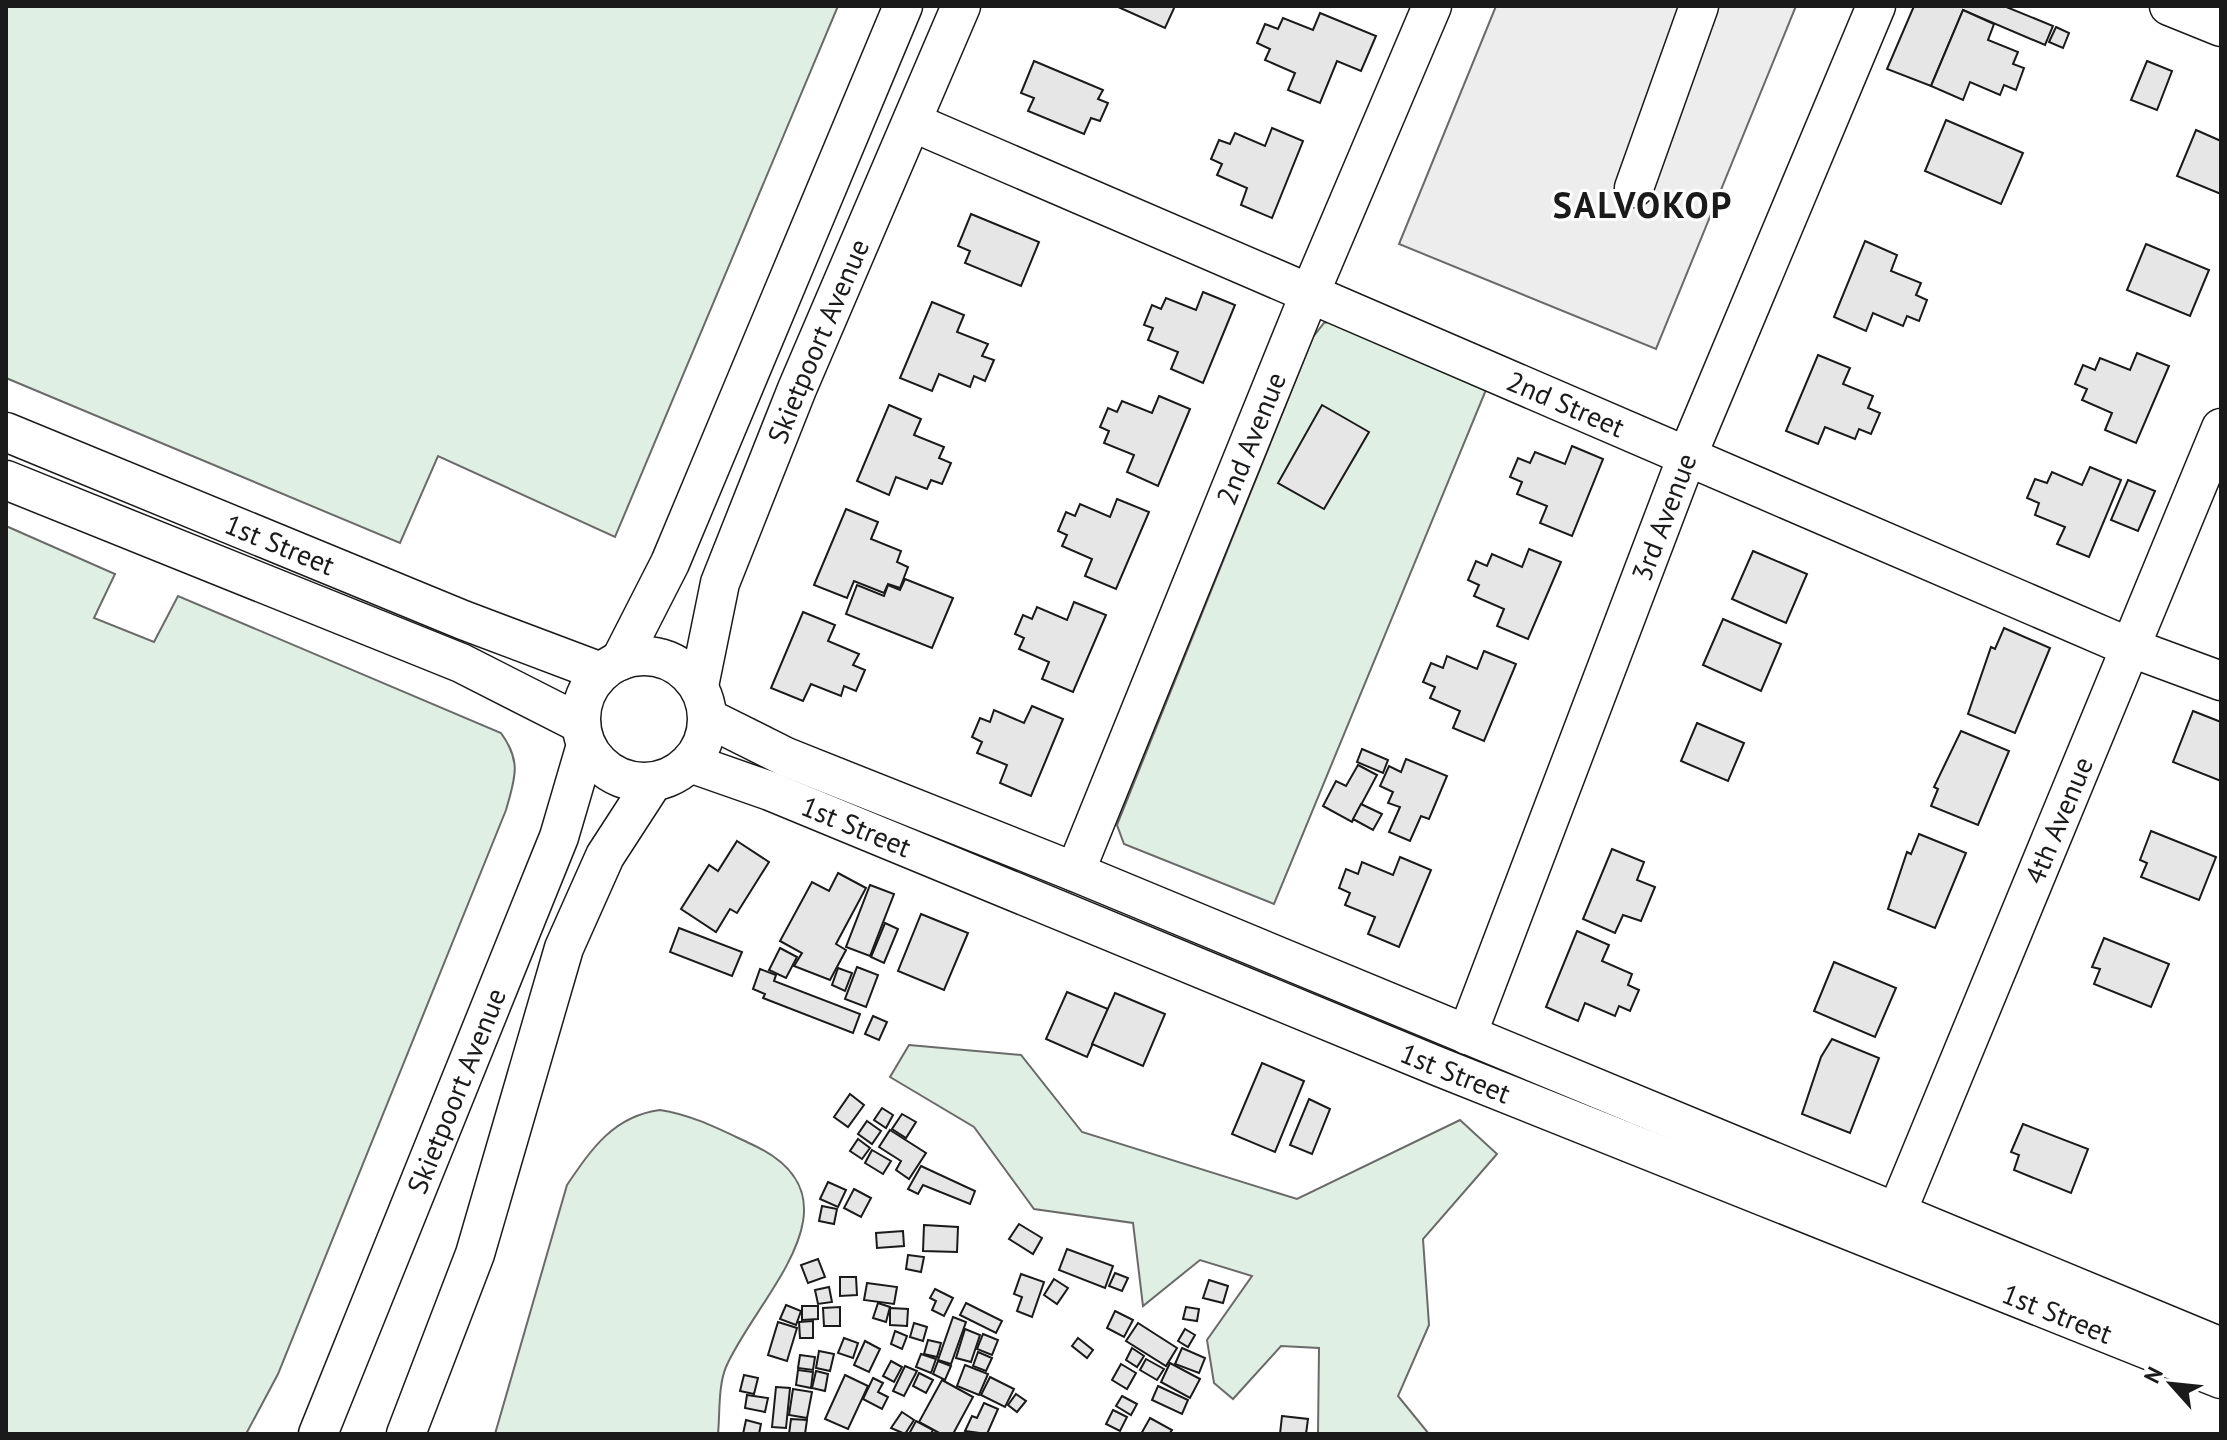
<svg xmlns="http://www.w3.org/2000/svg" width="2227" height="1440" viewBox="0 0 2227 1440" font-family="'PT Sans',sans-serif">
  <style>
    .green { fill: #e0efe3; stroke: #6a6a6a; stroke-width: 2 }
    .parking { fill: #ededed; stroke: #6a6a6a; stroke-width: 2 }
    .building { fill: #e6e6e6; stroke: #1a1a1a; stroke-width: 2 }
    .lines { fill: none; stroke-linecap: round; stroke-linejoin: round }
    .minor-casing { stroke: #1a1a1a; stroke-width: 41 }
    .minor { stroke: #fff; stroke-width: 38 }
    .labels { text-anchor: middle; stroke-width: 6; stroke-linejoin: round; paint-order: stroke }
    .street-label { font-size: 28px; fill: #1a1a1a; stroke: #fff }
    .district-label { font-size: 36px; font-weight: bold; letter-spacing: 2px; fill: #1a1a1a; stroke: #fff }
  </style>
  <rect width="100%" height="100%" fill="#fff"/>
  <g class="green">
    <polygon points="6,6 838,6 615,537 438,456 400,543 6,378"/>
    <polygon points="1336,320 1488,385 1274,904 1124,844 1117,825 1313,337 1324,323"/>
    <path d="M6,526l109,48 -21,44 60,24 24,-46 323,137c21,29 14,45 5,77l-228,564 -32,60h-240z"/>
    <polygon points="909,1045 1021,1055 1082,1132 1297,1199 1460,1120 1497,1154 1423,1239 1429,1325 1398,1396 1429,1434 1318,1434 1319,1348 1281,1346 1233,1399 1214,1383 1207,1340 1252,1276 1200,1260 1143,1306 1133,1223 1034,1209 974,1127 890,1077"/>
    <path d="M660,1110c33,5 61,20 91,34 119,54 5,153 -25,223 -8,19 -6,47 -8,67h-223l72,-249c25,-37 47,-69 93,-75z"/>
  </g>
  <polygon class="parking" points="1496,6 1796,6 1656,349 1399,244"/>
  <g class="building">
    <polygon points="1116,6 1175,6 1165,28"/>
    <polygon points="1914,6 2004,6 2053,26 2045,45 1963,10 1931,86 1887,69"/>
    <polygon points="1963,10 1994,24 1988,40 2018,52 2013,64 2024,68 2016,90 2004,85 2000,95 1970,82 1963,100 1931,86"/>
    <polygon points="1320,13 1376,36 1361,71 1337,61 1320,103 1288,90 1295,73 1265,60 1270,49 1257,43 1265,24 1278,29 1283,18 1313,30"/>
    <polygon points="2056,27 2069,33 2063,48 2049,42"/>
    <polygon points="1034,61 1103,90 1098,99 1108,103 1100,121 1091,118 1084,134 1028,111 1034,98 1021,93"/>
    <polygon points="2147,61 2172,71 2157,110 2131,100"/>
    <polygon points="1946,120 2023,153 2001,204 1925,171"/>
    <polygon points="1272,128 1303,141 1272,218 1241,205 1247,188 1217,175 1222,164 1211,159 1219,140 1230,144 1235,133 1265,146"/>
    <polygon points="2196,130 2221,141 2221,194 2177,176"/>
    <polygon points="971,214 1039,242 1021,286 965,263 970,251 958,246"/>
    <polygon points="1865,241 1897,255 1891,271 1921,283 1916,295 1927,300 1919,321 1907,316 1903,326 1873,313 1866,331 1834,317"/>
    <polygon points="2146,244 2209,270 2190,316 2127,290"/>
    <polygon points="1203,292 1235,305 1203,383 1171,369 1178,352 1148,340 1153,328 1144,325 1152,305 1161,309 1166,298 1196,310"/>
    <polygon points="932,302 964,315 957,332 988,344 982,356 994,360 985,381 974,376 970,387 939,374 932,391 900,378"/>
    <polygon points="2137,353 2169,366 2136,443 2105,430 2112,413 2082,400 2087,389 2075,384 2083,365 2095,370 2100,358 2130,370"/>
    <polygon points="1818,355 1850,368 1843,384 1873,396 1868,408 1880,413 1871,434 1859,429 1855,439 1825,427 1818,444 1786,431"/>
    <polygon points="1159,396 1190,409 1158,486 1127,472 1134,455 1104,443 1109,431 1100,427 1108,408 1117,412 1122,401 1152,413"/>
    <polygon points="889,405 921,419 914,435 944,447 939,458 951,463 942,484 931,480 927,489 896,477 889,495 857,481"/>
    <polygon points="1322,405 1369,432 1324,509 1278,483"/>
    <polygon points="1572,446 1603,459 1572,536 1540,523 1547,506 1517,494 1522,482 1510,477 1518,458 1530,463 1535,452 1565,464"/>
    <polygon points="2090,467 2121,480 2089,557 2057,544 2065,527 2035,515 2039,503 2027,498 2035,479 2047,483 2052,472 2082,485"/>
    <polygon points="2128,480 2155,491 2138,531 2111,520"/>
    <polygon points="1117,499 1149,512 1116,589 1085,576 1092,559 1062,546 1067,535 1058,531 1066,512 1075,516 1080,504 1110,517"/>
    <polygon points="846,509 878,522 871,539 901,551 897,562 908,567 900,588 888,584 884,593 854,581 847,598 814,585"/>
    <polygon points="1529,549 1561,562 1528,639 1497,626 1504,609 1474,596 1479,585 1468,580 1476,561 1487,566 1492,554 1522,567"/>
    <polygon points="1753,551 1807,574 1786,623 1732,599"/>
    <polygon points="905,579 953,598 932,648 846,614 857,585 884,596 888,585 900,590"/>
    <polygon points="1074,602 1106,615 1073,692 1042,679 1049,662 1019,649 1024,638 1015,634 1023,615 1032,619 1037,607 1067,620"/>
    <polygon points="803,612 835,625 828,641 859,654 853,665 865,670 856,691 844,686 841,696 811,684 803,701 771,688"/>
    <polygon points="1723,619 1781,644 1761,691 1703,665"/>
    <polygon points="2004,628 2050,648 2015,733 1968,714 1991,647 1995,649"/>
    <polygon points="1484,651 1516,664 1484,741 1453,728 1460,711 1430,698 1435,687 1423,682 1431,663 1443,668 1447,656 1477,669"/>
    <polygon points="1032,706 1063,719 1031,796 1000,783 1007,765 977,753 982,742 972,737 980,718 990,722 994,710 1024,723"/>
    <polygon points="2193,711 2221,722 2221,781 2173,762"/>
    <polygon points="1697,723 1744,743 1728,781 1681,761"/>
    <polygon points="1961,731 2009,751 1978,825 1931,806 1938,789 1934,787"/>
    <polygon points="1362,749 1388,760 1383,773 1357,762"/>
    <polygon points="1406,759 1447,776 1429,819 1421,816 1410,841 1389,832 1400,807 1388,803 1393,792 1380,786 1389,766 1401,772"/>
    <polygon points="1358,765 1377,775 1352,822 1323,806 1336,781 1346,786"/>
    <polygon points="1361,804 1382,814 1373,830 1353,819"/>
    <polygon points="2151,831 2216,857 2199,900 2141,877 2147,863 2140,860"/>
    <polygon points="1919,834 1966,853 1935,928 1888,909 1907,852 1911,854"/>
    <polygon points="737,841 769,862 737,913 730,909 716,932 681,909 709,865 718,871"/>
    <polygon points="1612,849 1644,862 1637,880 1655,887 1641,921 1623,915 1615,933 1583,919"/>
    <polygon points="1400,857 1431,870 1399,947 1368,934 1375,917 1345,905 1350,893 1339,888 1346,869 1358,874 1362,862 1393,875"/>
    <polygon points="838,873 866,888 836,944 846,950 830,980 794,966 802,953 780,941 812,882 829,891"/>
    <polygon points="870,885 894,894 870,956 846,947"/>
    <polygon points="921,914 968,933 944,990 898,971"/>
    <polygon points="885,923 898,929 884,963 871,957"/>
    <polygon points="679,928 742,952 732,976 670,952"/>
    <polygon points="1577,931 1609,945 1602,961 1632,974 1628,985 1639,990 1630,1011 1619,1006 1615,1016 1585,1003 1578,1021 1546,1007"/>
    <polygon points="2104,938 2169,964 2151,1007 2094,984 2100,969 2092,967"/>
    <polygon points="780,948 797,957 786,978 769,970"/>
    <polygon points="1834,962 1896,988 1875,1037 1814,1011"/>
    <polygon points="857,967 878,975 866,1007 845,999"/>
    <polygon points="838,968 852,973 845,991 832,985"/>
    <polygon points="760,969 776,975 774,981 860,1014 853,1033 763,998 765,994 753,989"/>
    <polygon points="1067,992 1108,1009 1087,1057 1046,1039"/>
    <polygon points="1115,993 1165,1014 1143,1066 1092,1044"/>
    <polygon points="873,1016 887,1022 879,1040 865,1034"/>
    <polygon points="1832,1039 1879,1058 1850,1133 1802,1114 1821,1057"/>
    <polygon points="1262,1063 1304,1081 1275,1152 1232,1134"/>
    <polygon points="850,1094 864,1105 848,1127 834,1117"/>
    <polygon points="1309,1099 1330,1109 1312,1154 1290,1145"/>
    <polygon points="882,1108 893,1115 886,1128 874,1120"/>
    <polygon points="902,1114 916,1122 906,1138 892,1129"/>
    <polygon points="867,1121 881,1131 872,1144 858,1134"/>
    <polygon points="2023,1124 2088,1149 2071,1193 2014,1170 2019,1155 2011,1152"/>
    <polygon points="890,1130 926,1153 909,1179 896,1170 901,1161 879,1147"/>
    <polygon points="858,1139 870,1148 862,1159 850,1151"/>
    <polygon points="872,1150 891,1161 883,1174 865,1163"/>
    <polygon points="921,1166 975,1191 970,1204 923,1185 918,1194 908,1189"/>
    <polygon points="828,1182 846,1190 838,1207 820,1199"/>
    <polygon points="854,1189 871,1198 861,1217 844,1208"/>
    <polygon points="822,1206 837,1209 834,1224 819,1221"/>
    <polygon points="1019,1224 1042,1238 1033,1254 1009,1239"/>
    <polygon points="924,1225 958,1227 957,1252 923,1251"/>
    <polygon points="903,1231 904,1246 877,1248 876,1233"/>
    <polygon points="1067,1249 1113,1266 1105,1288 1059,1270"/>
    <polygon points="908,1255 924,1257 921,1272 906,1269"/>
    <polygon points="818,1259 825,1277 808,1283 801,1265"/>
    <polygon points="1115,1273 1128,1278 1122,1291 1109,1286"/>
    <polygon points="1021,1274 1044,1282 1032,1317 1017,1311 1022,1297 1014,1294"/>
    <polygon points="840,1277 856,1277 857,1295 840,1296"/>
    <polygon points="1054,1279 1068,1288 1057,1304 1044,1295"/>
    <polygon points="1209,1280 1228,1286 1223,1303 1203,1298"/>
    <polygon points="867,1283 897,1287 894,1304 864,1300"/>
    <polygon points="829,1287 832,1302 818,1304 815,1290"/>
    <polygon points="935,1289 953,1298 944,1316 932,1310 936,1301 930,1298"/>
    <polygon points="878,1303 890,1307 886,1322 873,1318"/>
    <polygon points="966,1303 1002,1321 996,1333 960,1315"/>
    <polygon points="786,1305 801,1311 796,1325 780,1319"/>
    <polygon points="802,1306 818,1306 818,1319 802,1320"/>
    <polygon points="840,1307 840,1326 824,1326 823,1308"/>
    <polygon points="1186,1307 1199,1309 1197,1321 1183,1319"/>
    <polygon points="890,1308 908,1309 907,1326 890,1325"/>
    <polygon points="1115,1311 1133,1320 1124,1337 1107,1328"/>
    <polygon points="953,1317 966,1322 951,1364 938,1360"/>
    <polygon points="813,1321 813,1338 800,1338 799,1322"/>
    <polygon points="778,1322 797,1328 787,1361 768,1355"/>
    <polygon points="914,1323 927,1327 923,1341 910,1337"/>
    <polygon points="1138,1323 1177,1348 1166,1366 1126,1341"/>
    <polygon points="965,1329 980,1335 971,1362 956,1358"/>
    <polygon points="1185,1329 1195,1335 1188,1347 1178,1341"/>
    <polygon points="895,1331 907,1336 902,1349 891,1344"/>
    <polygon points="983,1334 998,1340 992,1355 977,1349"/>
    <polygon points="844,1338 858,1343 853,1358 838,1353"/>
    <polygon points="1078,1338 1093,1350 1087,1358 1072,1346"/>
    <polygon points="928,1340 941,1343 937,1357 924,1354"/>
    <polygon points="865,1341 880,1349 869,1372 854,1365"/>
    <polygon points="1132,1348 1144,1356 1137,1367 1126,1360"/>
    <polygon points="1182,1348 1205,1358 1199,1373 1175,1364"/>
    <polygon points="819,1351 834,1354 830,1371 816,1368"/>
    <polygon points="978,1352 992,1358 986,1371 973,1366"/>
    <polygon points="921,1354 936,1359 931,1373 916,1367"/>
    <polygon points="800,1355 815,1357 813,1370 798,1368"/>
    <polygon points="1146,1359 1164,1369 1157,1380 1140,1370"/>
    <polygon points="891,1361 902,1367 894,1382 883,1376"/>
    <polygon points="938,1361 951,1366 945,1380 933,1374"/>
    <polygon points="1170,1363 1200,1379 1190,1398 1161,1382"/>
    <polygon points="1121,1364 1136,1373 1127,1389 1112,1380"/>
    <polygon points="965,1365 988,1374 979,1395 957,1386"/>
    <polygon points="905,1366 917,1371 904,1396 893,1391"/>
    <polygon points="798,1370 813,1372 811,1388 796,1385"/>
    <polygon points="816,1371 828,1374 825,1391 812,1388"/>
    <polygon points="919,1373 933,1380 926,1393 913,1386"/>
    <polygon points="744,1375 758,1378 754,1394 740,1391"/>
    <polygon points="845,1375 868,1386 848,1429 825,1419"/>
    <polygon points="990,1377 1014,1389 1005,1407 981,1395"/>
    <polygon points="873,1378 883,1383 878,1392 888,1397 882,1409 863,1399"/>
    <polygon points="942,1380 973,1397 953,1434 941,1434 919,1422"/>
    <polygon points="1158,1386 1188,1400 1182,1414 1152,1400"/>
    <polygon points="776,1387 790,1388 786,1428 772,1427"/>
    <polygon points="793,1389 812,1392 807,1418 789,1415"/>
    <polygon points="1016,1394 1026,1401 1017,1412 1008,1405"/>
    <polygon points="747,1395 768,1398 765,1412 745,1408"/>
    <polygon points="1122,1396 1137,1404 1131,1415 1116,1406"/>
    <polygon points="984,1403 998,1409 987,1434 965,1431 972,1416 977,1418"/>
    <polygon points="1113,1410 1127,1417 1120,1431 1106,1424"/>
    <polygon points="902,1412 914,1420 905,1434 891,1428"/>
    <polygon points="1282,1416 1308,1419 1306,1434 1280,1434"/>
    <polygon points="1150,1418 1172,1430 1169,1434 1141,1434"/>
    <polygon points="791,1419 807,1420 805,1434 789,1434"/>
    <polygon points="746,1420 761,1424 759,1434 743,1434"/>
    <polygon points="916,1421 933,1430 931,1434 909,1434"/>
  </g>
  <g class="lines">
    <defs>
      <g id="minor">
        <polyline points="2169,6 2221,27"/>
        <path id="s1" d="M912,122l1217,525 92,34"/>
        <polyline points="1634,188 1699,6"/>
        <path id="s2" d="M6,432l457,188 138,52"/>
        <polyline points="6,480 461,663 581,724"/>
        <circle cx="644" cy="719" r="63"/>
        <polyline points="620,661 670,563 903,6"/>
        <path id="s3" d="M699,686l21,-103 77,-194 164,-383"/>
        <polyline points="708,718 786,757 1075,872 2221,1347"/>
        <path id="s4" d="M690,763l80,28 667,275 784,313"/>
        <path id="s5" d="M1075,872l235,-579 122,-287"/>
        <path id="s6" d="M1467,1035l221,-581 188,-448"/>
        <path id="s7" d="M1896,1214l325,-786"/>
        <path id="s8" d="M318,1434l241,-597 27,-92"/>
        <polyline points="406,1434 475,1254 564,948 605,856 653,782"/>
      </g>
    </defs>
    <use href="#minor" class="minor-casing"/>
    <use href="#minor" class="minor"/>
  </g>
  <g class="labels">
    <g class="street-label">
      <text dy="10" stroke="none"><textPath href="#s3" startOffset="366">Skietpoort Avenue</textPath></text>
      <text dy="10" stroke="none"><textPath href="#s1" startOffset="712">2nd Street</textPath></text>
      <text dy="10" stroke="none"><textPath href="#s5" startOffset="468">2nd Avenue</textPath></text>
      <text dy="10" stroke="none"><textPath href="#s6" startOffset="554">3rd Avenue</textPath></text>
      <text dy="10" stroke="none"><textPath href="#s2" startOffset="296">1st Street</textPath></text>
      <text dy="10" stroke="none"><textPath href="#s7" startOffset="426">4th Avenue</textPath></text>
      <text dy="10" stroke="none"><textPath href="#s4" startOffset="178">1st Street</textPath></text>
      <text dy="10" stroke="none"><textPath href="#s4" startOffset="826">1st Street</textPath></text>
      <text dy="10" stroke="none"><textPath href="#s8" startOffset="370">Skietpoort Avenue</textPath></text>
      <text dy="10" stroke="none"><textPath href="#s4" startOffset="1474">1st Street</textPath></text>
    </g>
    <g class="district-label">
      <text x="1643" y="218">SALVOKOP</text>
    </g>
  </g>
  <rect width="2227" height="1440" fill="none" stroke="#1a1a1a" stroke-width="16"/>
  <g transform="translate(2171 1384) rotate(297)" stroke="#ffffff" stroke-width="6" paint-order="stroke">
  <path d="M0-6L14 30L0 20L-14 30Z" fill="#1a1a1a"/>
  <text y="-12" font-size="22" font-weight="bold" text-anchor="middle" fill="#1a1a1a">N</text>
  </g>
</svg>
